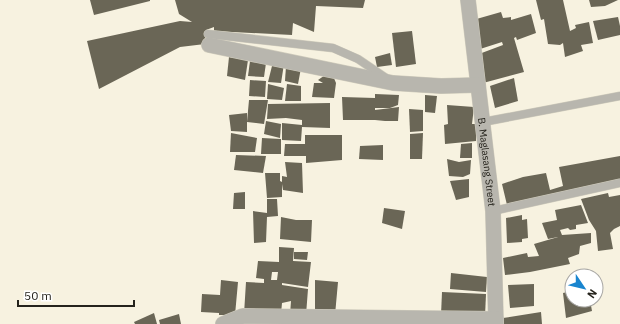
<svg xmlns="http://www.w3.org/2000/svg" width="620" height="324" viewBox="0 0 620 324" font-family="'IBM Plex Sans',sans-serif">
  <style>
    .building { fill: #6a6656; fill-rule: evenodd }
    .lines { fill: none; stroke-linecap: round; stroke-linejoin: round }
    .service-casing { stroke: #d1cdbd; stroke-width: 9 }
    .minor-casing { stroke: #d1cdbd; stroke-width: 16 }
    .service { stroke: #b8b6ae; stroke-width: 8 }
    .minor { stroke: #b8b6ae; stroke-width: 15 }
    .labels { text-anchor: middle; stroke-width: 4; stroke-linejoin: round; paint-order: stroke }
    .street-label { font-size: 10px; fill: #25231c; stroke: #fff }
  </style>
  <rect width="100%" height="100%" fill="#f7f2e0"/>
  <g class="building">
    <polygon points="90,0 150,0 150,1 94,15"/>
    <polygon points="175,0 365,0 363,8 316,6 314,32 293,23 292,35 214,31 214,27 206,30 205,44 180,47 99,89 87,41 180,21 192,22 179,14"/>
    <polygon points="536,0 563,0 570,31 576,28 575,25 589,22 593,43 581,45 583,51 565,57 563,43 560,45 548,44 544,19 541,20"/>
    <polygon points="589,0 618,0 605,6 591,7"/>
    <polygon points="501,12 503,18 511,17 511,20 531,14 536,33 517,40 516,37 514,38 524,72 483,83 479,54 503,45 502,42 477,50 473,20"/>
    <polygon points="618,17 620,26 620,35 598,40 593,21"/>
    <polygon points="412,31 416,64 396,67 392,33"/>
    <polygon points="390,53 392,65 377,67 375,57"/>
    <polygon points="229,57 248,60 245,80 227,76"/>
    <polygon points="250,61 266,63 264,77 248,76"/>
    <polygon points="273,62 284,64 281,83 268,82"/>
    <polygon points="286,66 301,68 298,84 285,81"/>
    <polygon points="331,71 336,83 334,98 312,97 314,83 323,83 318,80"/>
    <polygon points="514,78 518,101 495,108 490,86"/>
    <polygon points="250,80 266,81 265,97 249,96"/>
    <polygon points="268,84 284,88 282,100 267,99"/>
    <polygon points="287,84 301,86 301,101 285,101"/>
    <polygon points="375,94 399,95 398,105 390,108 375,108 375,110 399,107 398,121 385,121 375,120 343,120 342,97 375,98"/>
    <polygon points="425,95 437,96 435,113 425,112"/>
    <polygon points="249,100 268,100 264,124 247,122"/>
    <polygon points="330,103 330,128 302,127 301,141 282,140 282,123 302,125 302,120 286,118 267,119 268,104"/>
    <polygon points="447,105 474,107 472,124 476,124 476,141 445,144 444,125 448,124"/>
    <polygon points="409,109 423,110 423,131 410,132"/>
    <polygon points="247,113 247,132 231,131 229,115"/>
    <polygon points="266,121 281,124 280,138 264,134"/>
    <polygon points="231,133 257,138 255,152 230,152"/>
    <polygon points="423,133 422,159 410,159 410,134"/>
    <polygon points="305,135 342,135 342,160 306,163 306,156 284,156 285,144 305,144"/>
    <polygon points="262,138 281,139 281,154 261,154"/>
    <polygon points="472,143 472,158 460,158 461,144"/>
    <polygon points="383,145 383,160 359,159 360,146"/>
    <polygon points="236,155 266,156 263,173 234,170"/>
    <polygon points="620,156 620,181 507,205 502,184 523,177 546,173 550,190 563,186 559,167"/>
    <polygon points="447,159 459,162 471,160 470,174 463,177 449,176"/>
    <polygon points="285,162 302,163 303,193 283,190 282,184 282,197 267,198 265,173 280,173 280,181 282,182 282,176 287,177"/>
    <polygon points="469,179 469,197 456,200 450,181"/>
    <polygon points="245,192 245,209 233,209 234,193"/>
    <polygon points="608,193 609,197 620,195 620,226 614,229 610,233 613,249 598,251 596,231 589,220 581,199"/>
    <polygon points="267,199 277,199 278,216 267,217 266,242 254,243 253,211 267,213"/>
    <polygon points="581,205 588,223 576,225 576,229 570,230 568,228 560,230 562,235 591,233 591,243 580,246 579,254 568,258 570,264 530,272 505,275 503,258 527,253 528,257 539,256 534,244 558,237 548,239 542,223 557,220 555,210"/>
    <polygon points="384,208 405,211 402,229 382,223"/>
    <polygon points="522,215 522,220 527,219 528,238 522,239 522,242 507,243 506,218"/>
    <polygon points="281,217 296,220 312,220 311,242 280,239"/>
    <path d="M279,247l15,1 -1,13 18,1 -3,25 -26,-4v2l26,4 -2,26h-16l1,-14 -9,2 -1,11h-37l2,-32 18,1v-4l-8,-1 2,-17 21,1zM272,272h6l-1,8h-6z"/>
    <polygon points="294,252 308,252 307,260 294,259"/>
    <polygon points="451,273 487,277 486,292 450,289"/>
    <polygon points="221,280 238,282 235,315 219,315 219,313 201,312 202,294 220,295"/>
    <polygon points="315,280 338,282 335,315 315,315"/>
    <polygon points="534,284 534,306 510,308 508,285"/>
    <polygon points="572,291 572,300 590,300 592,311 566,318 563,293"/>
    <polygon points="442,292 486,294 485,316 441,315"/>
    <polygon points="541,312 542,324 504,324 503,318"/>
    <polygon points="154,313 157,324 135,324 134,322"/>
    <polygon points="179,314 181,324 160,324 159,320"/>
  </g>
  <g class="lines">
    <defs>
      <g id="service">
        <polyline points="208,34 333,48 358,59 386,78"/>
        <polyline points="483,122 620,96"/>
        <polyline points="493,211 620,183"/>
      </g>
      <g id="minor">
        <path id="s1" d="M468,0l25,211 3,113"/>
        <polyline points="209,45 393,83 441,86 478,85"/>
        <polyline points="223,324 243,316 496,319"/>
      </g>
    </defs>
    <use href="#service" class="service-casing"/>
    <use href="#minor" class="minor-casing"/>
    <use href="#service" class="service"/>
    <use href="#minor" class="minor"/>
  </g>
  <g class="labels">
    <g class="street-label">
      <text dy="4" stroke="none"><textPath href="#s1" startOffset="163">B. Maglasang Street</textPath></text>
    </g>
  </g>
  <g transform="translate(584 288) rotate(125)"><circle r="19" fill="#ffffff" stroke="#a8a7a4"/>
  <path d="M0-3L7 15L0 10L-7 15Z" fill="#1985cf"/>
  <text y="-6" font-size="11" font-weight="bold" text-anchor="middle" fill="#25231c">N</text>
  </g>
  <path d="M18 300v6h116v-6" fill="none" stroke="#25231c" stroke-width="2"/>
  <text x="24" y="300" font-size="12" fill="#25231c" stroke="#ffffff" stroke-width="3" paint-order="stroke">50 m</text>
</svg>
